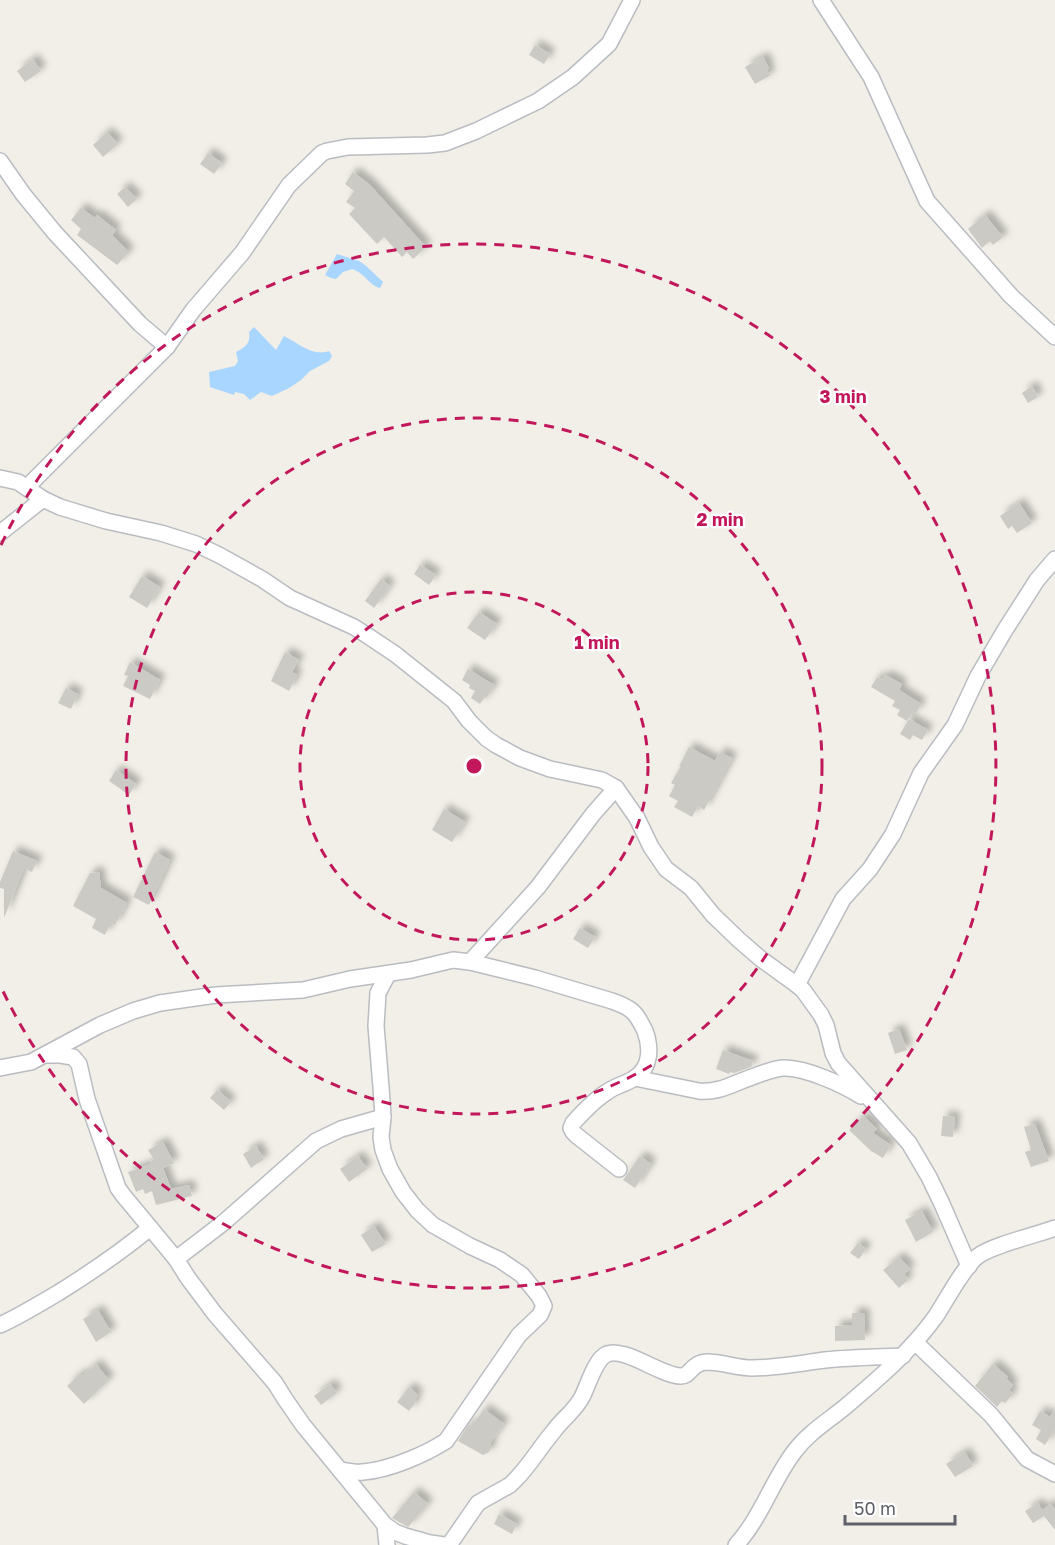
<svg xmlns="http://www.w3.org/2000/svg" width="1055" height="1545" viewBox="0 0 1055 1545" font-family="'Golos Text',sans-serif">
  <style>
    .water { fill: #a9d6ff }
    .building { fill: #cccac4; filter: url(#shadow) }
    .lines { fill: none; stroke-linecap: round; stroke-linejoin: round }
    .street-casing { stroke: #b9bcc1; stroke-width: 18 }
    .street { stroke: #fff; stroke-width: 15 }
    .ring { fill: none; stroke: #c2185b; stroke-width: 3; stroke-dasharray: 10 8 }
    .centre { fill: #c2185b; stroke: #fff; stroke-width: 3 }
    .ring-label { font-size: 18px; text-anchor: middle; font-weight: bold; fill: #c2185b; stroke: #fff; stroke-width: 4.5; stroke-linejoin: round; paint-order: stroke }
  </style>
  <defs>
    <filter id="shadow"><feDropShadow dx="5.5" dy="-5.5" stdDeviation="3" flood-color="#0004"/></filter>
  </defs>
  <rect width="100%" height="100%" fill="#f1efe7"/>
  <g class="water">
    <path d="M337,254l22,7 6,4 18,17 -3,6c-10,-2 -15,-15 -28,-19l-9,3 -7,7 -5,-1 -6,-3z"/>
    <path d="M254,327l22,23 8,-14c14,7 29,21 45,15l3,5 -3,5 -19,10 -9,9 -12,8 -17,8 -11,-4 -11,8 -6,-6 -9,-2 -1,3 -24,-8 -1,-15 26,-6 3,-5 -2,-9c9,-5 15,-8 13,-20z"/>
  </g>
  <g class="building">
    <polygon points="535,45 550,54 544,64 529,55"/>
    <polygon points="763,57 769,68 766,70 771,75 755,84 745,67"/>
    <polygon points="33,59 41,71 25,82 17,71"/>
    <polygon points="107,132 118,144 103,157 93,145"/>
    <polygon points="208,153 222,163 214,174 200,164"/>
    <polygon points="353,172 369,184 426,247 413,259 407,252 402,257 384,237 377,244 349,214 355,208 346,202 354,191 345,184"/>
    <polygon points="125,187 137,199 128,207 117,194"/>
    <polygon points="81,208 95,218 97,215 116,230 112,235 129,252 117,265 77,235 81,229 71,220"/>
    <polygon points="985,215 1003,237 993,245 990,241 982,248 968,229"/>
    <polygon points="1032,386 1038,397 1028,403 1022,393"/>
    <polygon points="1019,503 1032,523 1017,533 1012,526 1008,529 1000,516"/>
    <polygon points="420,565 436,575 429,585 414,574"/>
    <polygon points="142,576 160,587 147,608 129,597"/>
    <polygon points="381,579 390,586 374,608 365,601"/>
    <polygon points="479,612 497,624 485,640 467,628"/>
    <polygon points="285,652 299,660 292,672 297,675 289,691 271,681"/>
    <polygon points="130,662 160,680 150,699 123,686 128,676 124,675"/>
    <polygon points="468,669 494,685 486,698 485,697 480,704 471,698 475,691 469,688 470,685 462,680"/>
    <polygon points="885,675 902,684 899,690 921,704 916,713 913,711 907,721 897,715 900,710 892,706 895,701 871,687 877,677 882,680"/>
    <polygon points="66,688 78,694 71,709 58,703"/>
    <polygon points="909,719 928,730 922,740 913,735 910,740 900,734"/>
    <polygon points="689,747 715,761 720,752 732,758 704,810 698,806 692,817 674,807 678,801 669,796 675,785 671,783 681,766 679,766"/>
    <polygon points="116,770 136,784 129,795 109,781"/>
    <polygon points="444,809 465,822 452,842 432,830"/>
    <polygon points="13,851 37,861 32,872 24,868 4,918 4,889 0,888 0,882"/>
    <polygon points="155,852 170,860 149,905 133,897"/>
    <polygon points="99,872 101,888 127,903 115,925 111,923 105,935 92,928 96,919 73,906 90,873"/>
    <polygon points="580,928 595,937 588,948 573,939"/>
    <polygon points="899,1029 907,1050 895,1054 888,1033"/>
    <polygon points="723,1050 753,1061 751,1067 734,1073 730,1072 729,1074 716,1069"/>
    <polygon points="217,1090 231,1102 224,1110 210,1098"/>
    <polygon points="863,1116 877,1129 873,1133 891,1145 883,1158 871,1151 849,1130"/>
    <polygon points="943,1116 955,1117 953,1137 941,1136"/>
    <polygon points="1035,1124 1049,1161 1031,1167 1025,1152 1031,1150 1024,1127"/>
    <polygon points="163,1142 174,1163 163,1168 171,1189 189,1185 192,1196 156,1205 152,1191 145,1194 143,1189 136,1192 128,1172 151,1164 150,1161 154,1160 148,1150"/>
    <polygon points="256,1146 264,1159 251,1168 243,1154"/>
    <polygon points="358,1156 367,1169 349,1182 340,1169"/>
    <polygon points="640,1156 651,1164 635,1188 623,1180"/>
    <polygon points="922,1211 933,1232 916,1242 905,1220"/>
    <polygon points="374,1226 386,1244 372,1252 361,1235"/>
    <polygon points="858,1243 866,1249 859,1259 850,1253"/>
    <polygon points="899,1257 910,1269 904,1274 908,1280 899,1288 883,1270"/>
    <polygon points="98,1310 111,1332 96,1342 83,1319"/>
    <polygon points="852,1313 864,1313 865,1340 835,1341 835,1326 852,1325"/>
    <polygon points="96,1364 109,1380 84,1404 67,1386 80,1374 82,1376"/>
    <polygon points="993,1364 1008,1377 1006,1378 1013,1385 1009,1390 1013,1394 1005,1403 1002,1401 997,1407 975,1386"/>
    <polygon points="330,1384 337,1393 321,1405 314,1396"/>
    <polygon points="409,1387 418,1395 414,1400 416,1402 409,1411 397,1402"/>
    <polygon points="484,1409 504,1424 490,1443 491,1448 489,1452 483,1455 458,1441 469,1424 472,1426"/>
    <polygon points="1055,1409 1055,1429 1045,1445 1036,1439 1041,1430 1032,1425 1040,1411 1050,1417"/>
    <polygon points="965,1452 973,1466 955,1477 946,1464"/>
    <polygon points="414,1492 428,1504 408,1527 392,1518"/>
    <polygon points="1038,1503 1042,1510 1051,1504 1055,1510 1055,1530 1044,1516 1033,1523 1025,1511"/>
    <polygon points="499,1514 517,1524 512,1534 494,1524"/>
  </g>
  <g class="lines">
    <defs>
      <g id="street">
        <polyline points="821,0 871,77 927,201 1011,296 1055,337"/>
        <polyline points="0,161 23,194 55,233 140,324 167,347"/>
        <polyline points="0,478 18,482 43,499 60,507 106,521 161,533 196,544 219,555 262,579 290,598 354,627 368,636 395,654 454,701 469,721 486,738 496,745 520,758 550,769 602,780 616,788 637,818 651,847 666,869 691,888 713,915 739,940 761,959 797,985 803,990 821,1015 826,1025 833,1053 838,1063 909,1143 929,1177 942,1204 969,1266"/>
        <polyline points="27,487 167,347 193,310 242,253 289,185 322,153 327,151 348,147 427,145 445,143 476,131 538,101 573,77 609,44 632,0"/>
        <polyline points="0,533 43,499"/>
        <polyline points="470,962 538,887 593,814 616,788"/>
        <polyline points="797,985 843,899 870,869 893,834 921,773 955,725 978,676 1005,630 1037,580 1055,559"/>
        <polyline points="47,1055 60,1055 73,1057 79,1064 87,1099 118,1188 123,1195 176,1259 188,1278 215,1314 275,1383 285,1399 303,1425 385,1525 395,1532 405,1536 430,1543 444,1545"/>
        <path d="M0,1068l31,-6 69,-37 33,-14 27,-8 56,-8 87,-5 47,-11 61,-9 42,-10 17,2 65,16 77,23c20,7 24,11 33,30 6,16 6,36 -9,46 -9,7 -20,8 -29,15 -13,8 -24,20 -34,31l-2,5 2,4 3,3 43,34"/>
        <path d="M635,1078l64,13c16,2 30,-5 45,-11 12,-4 26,-11 39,-12 22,-1 60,17 78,28"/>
        <polyline points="176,1259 223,1223 316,1141 341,1129 383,1117"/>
        <path d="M0,1325c20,-9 39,-21 58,-32 32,-20 63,-41 92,-65"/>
        <polyline points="916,1343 991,1415 1027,1459 1055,1474"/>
        <path d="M340,1470c8,1 16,3 23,2 26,-2 61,-17 83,-31l73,-106 21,-20 4,-9 -5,-10 -17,-21 -22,-15 -30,-14 -37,-21 -16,-15 -14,-18 -13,-23 -7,-19 -2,-13 2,-20 -2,-30 -5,-61 2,-33 10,-19"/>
        <polyline points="385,1525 387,1545"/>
        <path d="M449,1545l29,-42 32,-18 6,-6c13,-13 25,-33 37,-47 9,-13 22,-21 29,-35 6,-11 13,-38 25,-43 18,-7 53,21 73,22 11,1 10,-13 27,-14 15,0 30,6 45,6 24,0 49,-5 73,-8 25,-3 52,-3 78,-4"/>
        <path d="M736,1545c25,-27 36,-64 58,-93 14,-19 34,-31 51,-45 33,-28 66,-56 91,-91 10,-15 28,-50 42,-60 17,-12 56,-20 77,-28"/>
      </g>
    </defs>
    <use href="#street" class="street-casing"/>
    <use href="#street" class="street"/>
  </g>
  <g class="ring">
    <circle cx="474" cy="766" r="174"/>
    <circle cx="474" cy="766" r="348"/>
    <path d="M1 545A522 522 0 1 1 1 987"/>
  </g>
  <circle cx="474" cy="766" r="9" class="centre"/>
  <g class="ring-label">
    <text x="843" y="403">3 min</text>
    <text x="720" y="526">2 min</text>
    <text x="597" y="649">1 min</text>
  </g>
  <path d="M845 1515v9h110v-9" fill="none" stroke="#5e6268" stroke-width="3"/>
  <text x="854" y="1515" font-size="18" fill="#5e6268" stroke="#ffffff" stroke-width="4.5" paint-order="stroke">50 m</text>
</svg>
